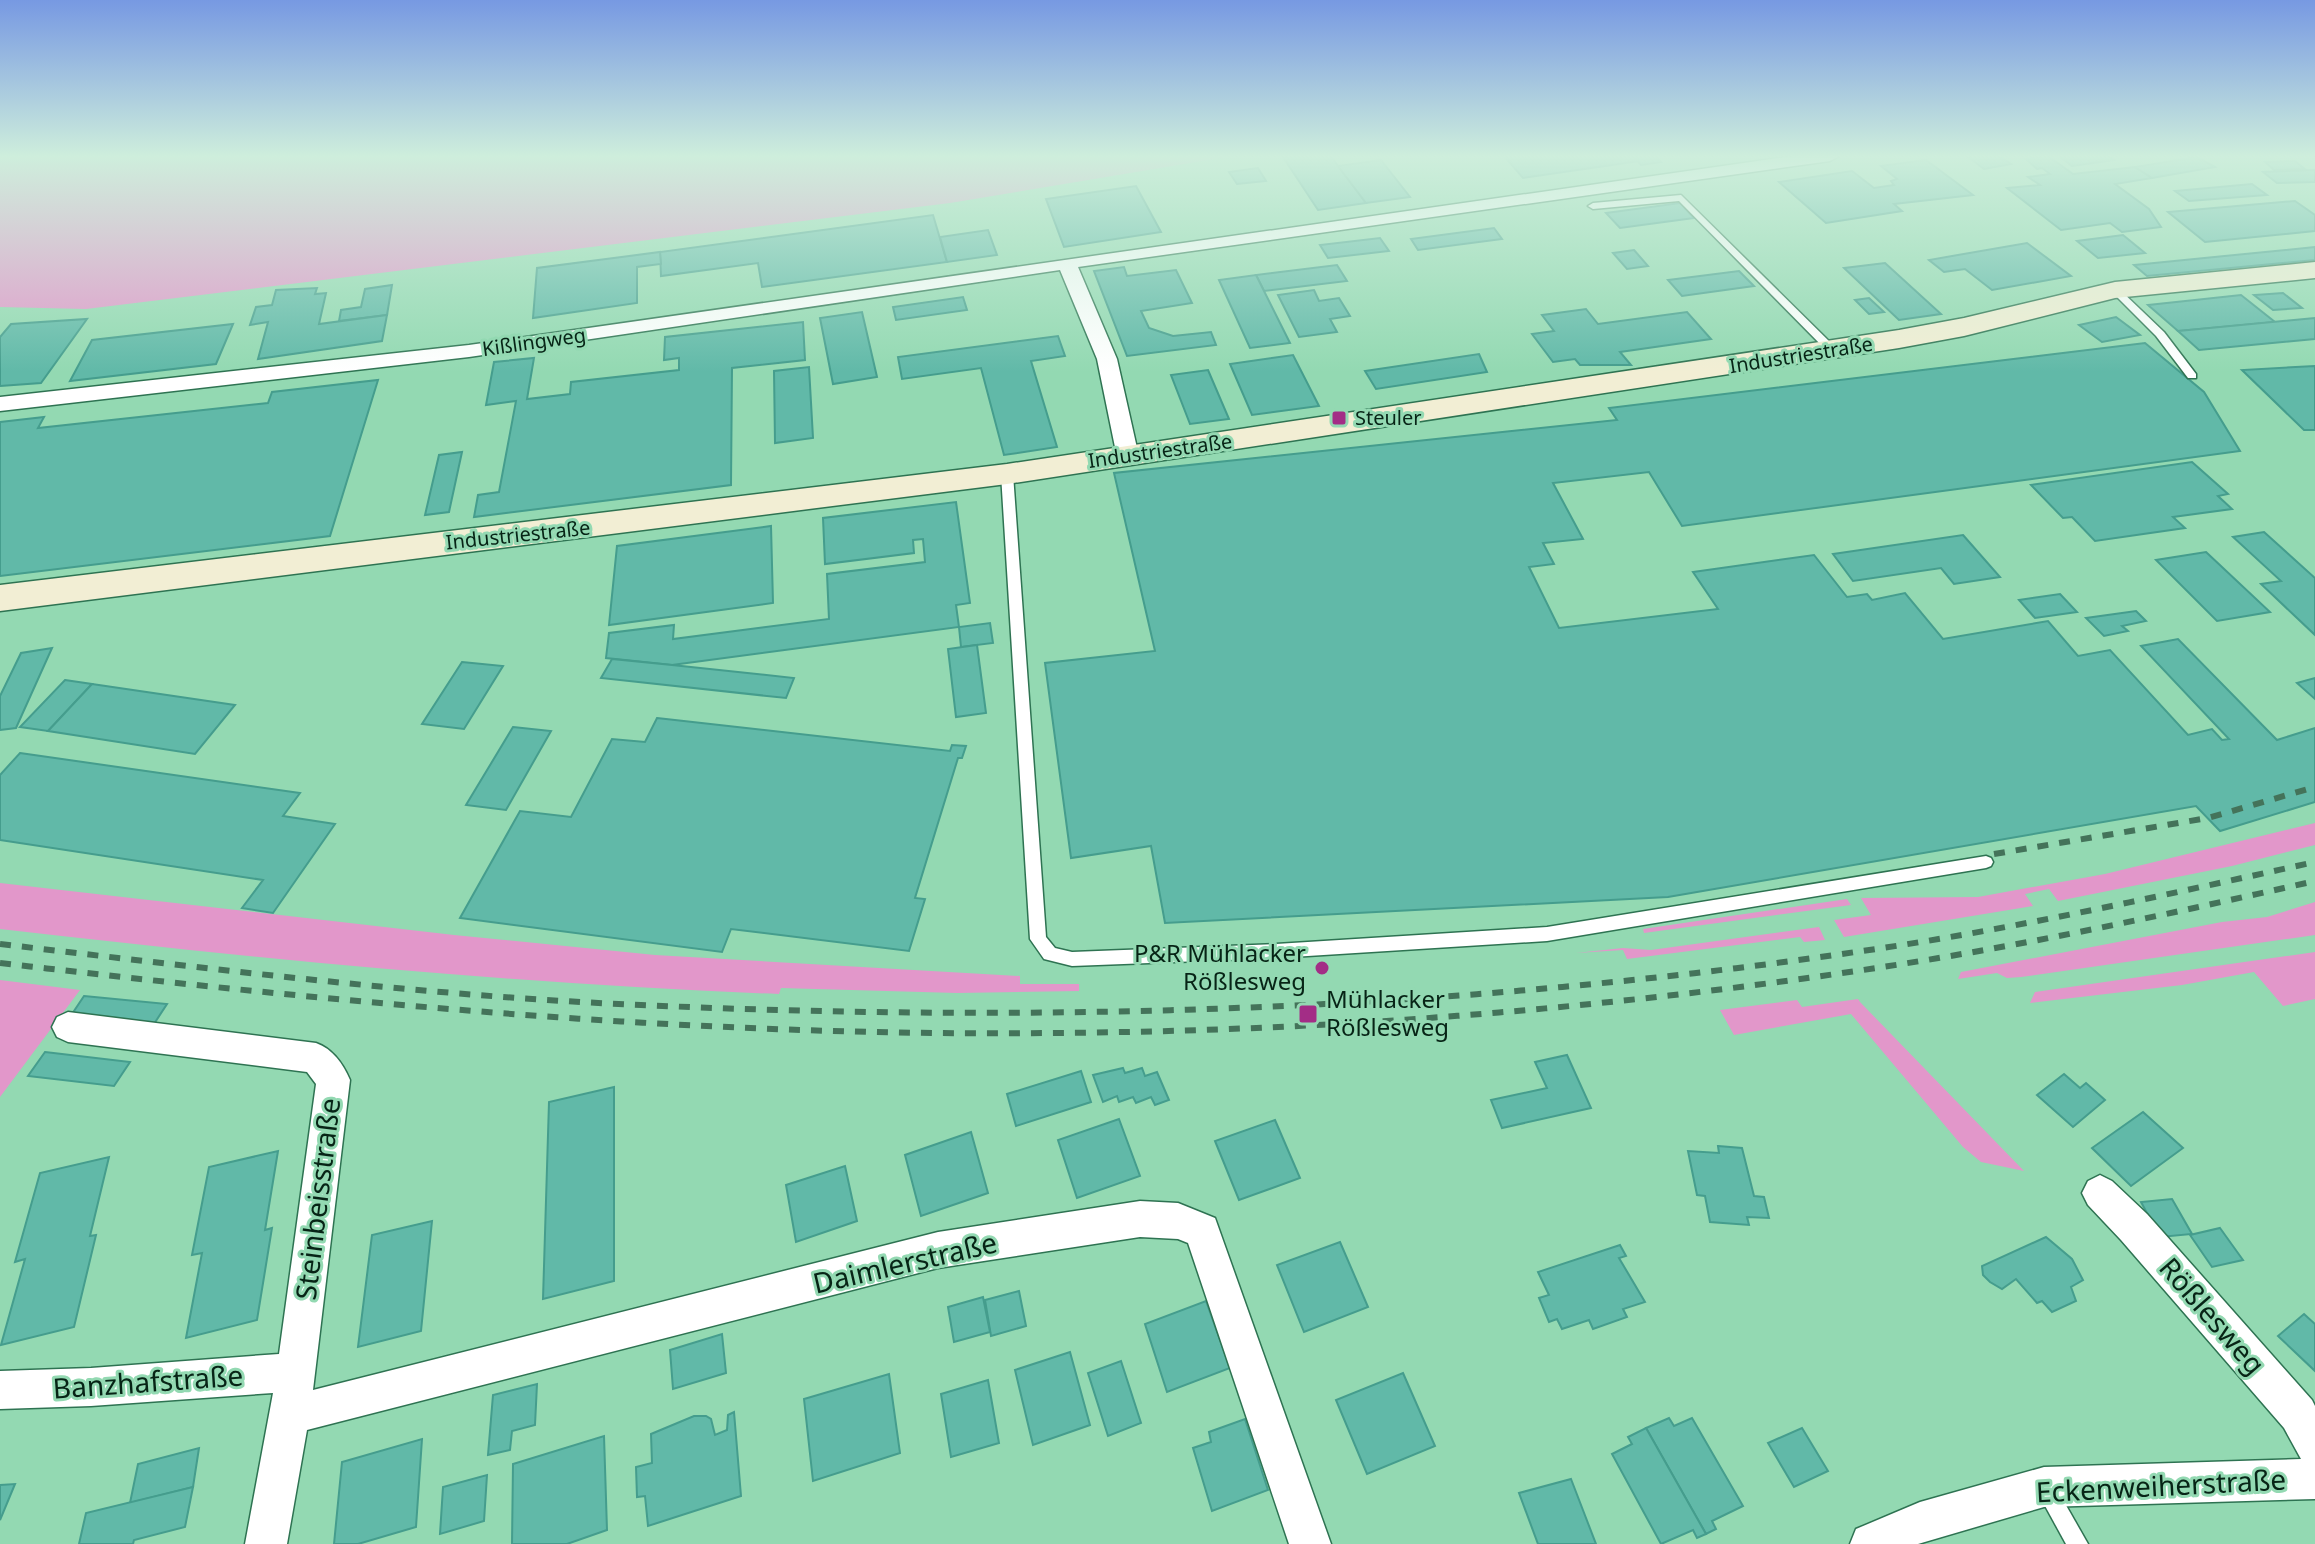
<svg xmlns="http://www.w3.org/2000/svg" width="2315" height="1544" viewBox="0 0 2315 1544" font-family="'Noto Sans',sans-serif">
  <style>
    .green { fill: #e297ca }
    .building { fill: #61b9a8; stroke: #459d8d; stroke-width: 2 }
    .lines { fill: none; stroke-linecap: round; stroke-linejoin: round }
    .lane-casing { stroke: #2e7352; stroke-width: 3 }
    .street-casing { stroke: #2e7352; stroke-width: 3 }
    .secondary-casing { stroke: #2e7352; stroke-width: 3 }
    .lane { fill: #fff; fill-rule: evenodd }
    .street { fill: #fff; fill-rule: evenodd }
    .secondary { fill: #f2eed4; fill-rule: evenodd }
    .rail { stroke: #44735a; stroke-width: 6; stroke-dasharray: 11 11; stroke-linecap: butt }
    .poi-dot { fill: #a32d86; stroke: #93d9b2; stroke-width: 3 }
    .labels { text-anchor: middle; stroke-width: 6; stroke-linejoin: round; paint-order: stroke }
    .far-street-label { font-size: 20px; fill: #072416; stroke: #93d9b2 }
    .far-poi-label { font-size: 20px; fill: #072416; stroke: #93d9b2; text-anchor: start }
    .poi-label { font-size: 24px; fill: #072416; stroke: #93d9b2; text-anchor: end }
    .near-street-label { font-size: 28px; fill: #072416; stroke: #93d9b2 }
  </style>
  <rect width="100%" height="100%" fill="#93d9b2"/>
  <g class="green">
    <polygon points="0,156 1232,156 950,203 86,309 0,307"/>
    <polygon points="2315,823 2315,845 2232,866 2058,901 2049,889 2025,894 2033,906 1844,937 1834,920 1871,915 1861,898 1978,897 2105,874"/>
    <path d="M0,883l454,52 201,20 365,21v8h59v7l-122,2 -176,-5 -2,6c-261,-10 -520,-35 -779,-65z"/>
    <polygon points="1847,899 1851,905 1644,933 1643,929"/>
    <polygon points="2315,902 2315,935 2021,977 2007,978 1997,973 1958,979 1961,972 2222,922 2267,917"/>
    <polygon points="1819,927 1825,940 1804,942 1800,937 1627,959 1623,950 1576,953 1623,948 1651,950"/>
    <polygon points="2315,952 2315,999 2283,1006 2254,972 2182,985 2030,1003 2035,992"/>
    <polygon points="0,980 80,990 0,1097"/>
    <polygon points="1858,999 1860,1002 2024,1171 1981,1162 1963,1147 1851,1014 1734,1035 1720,1010 1797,1000 1802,1007"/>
  </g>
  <g class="building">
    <polygon points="1331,156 1338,166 1366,203 1318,210 1283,157"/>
    <polygon points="1504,156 1633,156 1639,161 1523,178"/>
    <polygon points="1633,156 1655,156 1661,162 1641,165"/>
    <polygon points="1967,156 1999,156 2011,164 1984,169"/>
    <polygon points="2048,156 2073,174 2135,167 2152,178 2115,184 2149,209 2161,227 2122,232 2110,223 2061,230 2007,188 2040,185 2028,177 2050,174 2042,168 2037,169 2026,159"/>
    <polygon points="2059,156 2109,156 2114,160 2072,166"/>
    <polygon points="2197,157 2215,167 2152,178 2135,167"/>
    <polygon points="1381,160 1410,197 1366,203 1338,166"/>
    <polygon points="1926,160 1973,195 1894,204 1902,211 1826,223 1779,182 1852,171 1874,188 1894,185 1891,181 1897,179 1881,166"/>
    <polygon points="2295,161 2305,169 2274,170 2265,162"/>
    <polygon points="1258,168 1266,181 1237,184 1229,172"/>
    <polygon points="2315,170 2315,182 2277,183 2263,172"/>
    <polygon points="2252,184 2267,195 2189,201 2175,191"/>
    <polygon points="1136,186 1161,232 1064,247 1046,199"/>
    <polygon points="2295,201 2315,215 2315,231 2205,242 2168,212"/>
    <polygon points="1680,203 1694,218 1620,228 1606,213"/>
    <polygon points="933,215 947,262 762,287 758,263 661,276 660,252"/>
    <polygon points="1494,228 1502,239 1418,250 1411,239"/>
    <polygon points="988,230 997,255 947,262 940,237"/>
    <polygon points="2123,235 2145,253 2098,258 2077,241"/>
    <polygon points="1380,238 1389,251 1328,258 1320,245"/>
    <polygon points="2027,243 2071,276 1992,290 1965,269 1944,272 1929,260"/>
    <polygon points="2315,247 2315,260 2147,276 2134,265"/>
    <polygon points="1634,250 1648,266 1627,269 1613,253"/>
    <polygon points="660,252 661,264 637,267 637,303 533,318 537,268"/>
    <polygon points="1885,263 1941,314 1899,320 1844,268"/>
    <polygon points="1337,265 1347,281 1264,291 1256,275"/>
    <polygon points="1124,267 1127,276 1176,270 1192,303 1141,311 1149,328 1173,336 1211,332 1216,345 1127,356 1094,271"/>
    <polygon points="1739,271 1754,286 1682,296 1668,280"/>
    <polygon points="1256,275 1290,343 1250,348 1219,280"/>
    <polygon points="392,285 387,315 339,321 341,310 361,307 365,289"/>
    <polygon points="317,288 315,294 326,293 319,324 387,315 382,341 258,359 268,322 250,325 256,307 272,305 276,290"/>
    <polygon points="1314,290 1319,301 1339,298 1350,316 1330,319 1337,332 1299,337 1278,295"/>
    <polygon points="2283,293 2302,308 2273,310 2254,295"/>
    <polygon points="2241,295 2275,322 2178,331 2148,305"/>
    <polygon points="963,297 967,310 896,320 893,307"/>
    <polygon points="1869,298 1884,312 1869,314 1855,300"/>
    <polygon points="1586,309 1598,324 1687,312 1711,339 1620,352 1631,365 1580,365 1575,359 1553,362 1532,334 1554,331 1542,315"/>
    <polygon points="862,312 877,377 833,384 820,318"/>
    <polygon points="2116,317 2140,335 2102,342 2079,325"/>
    <polygon points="2315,318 2315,339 2199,350 2178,331"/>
    <polygon points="87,319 41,383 0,386 0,337 11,324"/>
    <polygon points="803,322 805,360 732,368 731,485 474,517 478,495 499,492 516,401 486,405 494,362 534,358 527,399 570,394 571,382 679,370 679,358 664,360 665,337"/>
    <polygon points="233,324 216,364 70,381 92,340"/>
    <polygon points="1058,336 1065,356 1031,361 1057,447 1004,455 981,368 902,379 898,357"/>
    <polygon points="2145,343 2204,392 2240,451 1682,526 1649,472 1553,483 1583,539 1543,543 1554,564 1529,567 1559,628 1718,609 1693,572 1814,555 1847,597 1867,594 1872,600 1905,593 1943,639 2048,621 2078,656 2110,650 2188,735 2212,729 2222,740 2229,739 2141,646 2178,639 2277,740 2315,728 2315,802 2220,831 2196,806 1668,897 1165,923 1151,846 1071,858 1045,663 1155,651 1114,473 1617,420 1609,408"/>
    <polygon points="1479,354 1487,372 1376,389 1365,371"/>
    <polygon points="1293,355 1319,406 1252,415 1230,364"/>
    <polygon points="2315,366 2315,430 2304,430 2242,370"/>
    <polygon points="809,367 813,438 775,443 774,371"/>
    <polygon points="1208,370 1229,419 1190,424 1171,375"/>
    <polygon points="378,380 330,536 0,576 0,422 44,417 38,428 268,403 272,392"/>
    <polygon points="462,452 449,512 425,515 439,455"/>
    <polygon points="2192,462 2228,494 2218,496 2232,509 2173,517 2185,528 2095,541 2072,517 2063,518 2031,485"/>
    <polygon points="956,502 970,603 956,605 959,627 672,665 606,658 609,633 674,625 673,639 829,619 827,574 925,562 923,539 913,540 914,553 825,564 823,518"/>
    <polygon points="771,526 773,603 609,625 617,546"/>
    <polygon points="2264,532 2315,578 2315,635 2261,584 2281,581 2233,537"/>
    <polygon points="1963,535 2000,577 1954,584 1941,568 1853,581 1833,554"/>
    <polygon points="2206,552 2270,612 2217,621 2156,560"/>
    <polygon points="2060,594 2077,612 2035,618 2019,600"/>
    <polygon points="2136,611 2146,621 2122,626 2128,631 2104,636 2086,618"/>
    <polygon points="990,623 993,643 961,647 959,627"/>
    <polygon points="977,645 986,713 956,717 948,649"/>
    <polygon points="52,648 16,728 0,730 0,696 21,653"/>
    <polygon points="612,659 672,665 794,678 786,698 601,678"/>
    <polygon points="462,662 503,666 464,729 422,724"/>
    <polygon points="2315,678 2315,699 2297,683"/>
    <polygon points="65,680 92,684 48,731 20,727"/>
    <polygon points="92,684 235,705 195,754 48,731"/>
    <polygon points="657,718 950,751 952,745 966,746 962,758 958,758 915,898 925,899 909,951 731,929 722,952 460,918 520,811 571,817 612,739 645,742"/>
    <polygon points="513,727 551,731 506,810 466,805"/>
    <polygon points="20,753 300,793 283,816 335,824 273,913 242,908 263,880 0,840 0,775"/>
    <polygon points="84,996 167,1004 152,1027 68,1020"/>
    <polygon points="45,1052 130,1062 114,1086 28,1076"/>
    <polygon points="1567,1055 1591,1108 1502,1128 1491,1100 1547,1088 1535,1062"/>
    <polygon points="1123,1068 1125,1073 1142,1068 1145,1076 1157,1072 1169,1100 1155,1105 1151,1097 1136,1103 1133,1097 1119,1102 1117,1096 1103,1102 1093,1075"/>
    <polygon points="1081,1071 1091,1102 1016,1126 1007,1094"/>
    <polygon points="2064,1074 2080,1088 2086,1083 2105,1100 2073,1127 2037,1095"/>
    <polygon points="614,1087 614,1281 543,1299 549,1102"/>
    <polygon points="2143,1112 2183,1148 2131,1186 2092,1148"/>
    <polygon points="1119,1119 1140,1176 1077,1198 1058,1140"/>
    <polygon points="1275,1120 1300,1178 1239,1200 1215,1141"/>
    <polygon points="971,1132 988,1193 921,1216 905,1155"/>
    <polygon points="1718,1146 1742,1148 1754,1196 1764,1197 1769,1218 1747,1217 1749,1225 1710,1222 1705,1196 1697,1195 1688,1151 1719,1153"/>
    <polygon points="278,1151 265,1230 272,1228 257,1320 186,1338 202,1253 192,1255 209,1167"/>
    <polygon points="109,1157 90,1236 96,1235 74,1327 1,1345 25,1259 15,1262 40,1173"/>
    <polygon points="845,1166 857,1221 796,1242 786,1185"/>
    <polygon points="2172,1199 2192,1234 2160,1237 2141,1202"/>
    <polygon points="432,1221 421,1331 358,1347 372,1235"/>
    <polygon points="2220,1228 2243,1260 2212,1267 2190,1235"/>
    <polygon points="2046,1237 2072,1259 2083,1280 2071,1287 2076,1301 2052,1312 2042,1301 2037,1303 2016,1279 2002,1289 1990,1282 1983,1275 1982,1266"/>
    <polygon points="1340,1242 1368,1307 1304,1332 1277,1265"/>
    <polygon points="1620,1245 1626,1256 1619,1258 1645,1302 1623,1309 1627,1317 1593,1329 1589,1320 1562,1329 1557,1319 1549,1322 1539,1298 1549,1295 1538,1272"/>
    <polygon points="1019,1291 1026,1326 991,1336 985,1300"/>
    <polygon points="983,1297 990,1332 954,1342 948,1307"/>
    <polygon points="1206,1301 1230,1368 1167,1392 1145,1324"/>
    <polygon points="2304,1314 2315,1324 2315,1371 2278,1336"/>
    <polygon points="722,1334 726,1373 673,1389 670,1350"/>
    <polygon points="1070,1352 1090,1425 1033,1445 1015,1370"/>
    <polygon points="1121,1361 1141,1423 1108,1436 1088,1373"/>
    <polygon points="1403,1373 1435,1446 1367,1474 1336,1400"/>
    <polygon points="889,1374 900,1453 813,1481 804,1399"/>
    <polygon points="988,1380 999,1443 951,1457 941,1394"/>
    <polygon points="537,1384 535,1425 512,1431 510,1450 488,1455 493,1395"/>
    <polygon points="734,1412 741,1496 648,1526 645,1496 637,1497 636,1467 652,1463 651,1434 694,1416 706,1416 711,1419 715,1435 727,1430 728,1415"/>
    <polygon points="1669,1418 1674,1426 1692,1418 1743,1506 1712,1521 1716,1529 1706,1534 1646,1428"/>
    <polygon points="1245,1419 1268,1490 1212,1511 1193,1448 1211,1442 1209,1432"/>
    <polygon points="1646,1428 1706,1534 1697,1538 1693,1530 1661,1544 1612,1454 1632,1444 1628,1437"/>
    <polygon points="1802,1428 1828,1471 1794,1487 1768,1443"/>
    <polygon points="604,1436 607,1530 567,1544 512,1544 513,1464"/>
    <polygon points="422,1439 416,1527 358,1544 334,1544 342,1462"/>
    <polygon points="199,1448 193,1487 130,1503 138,1464"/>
    <polygon points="487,1475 484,1521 440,1534 443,1487"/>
    <polygon points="1571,1479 1596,1544 1538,1544 1519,1493"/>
    <polygon points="15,1484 0,1520 0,1485"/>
    <polygon points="193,1487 185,1527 134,1540 133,1544 79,1544 86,1513"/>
  </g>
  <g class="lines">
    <defs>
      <g id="lane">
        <polygon points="1681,195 1836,348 1836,352 1828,352 1679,201 1593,209 1588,206 1593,203"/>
        <polygon points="2112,288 2118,288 2164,332 2196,374 2196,378 2188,378 2156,336 2112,292"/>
        <polygon points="1007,470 1013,474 1046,937 1055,948 1072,952 1276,944 1547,927 1986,856 1991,858 1993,862 1991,866 1986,868 1547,941 1276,958 1072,966 1044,959 1030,939 1001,474"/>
        <polygon points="2048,1483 2055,1486 2088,1544 2066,1544 2038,1493 2041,1486"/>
      </g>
      <g id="street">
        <polygon points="1793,156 1839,156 1830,161 1078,267 1117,359 1139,457 1136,462 1120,462 1117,457 1097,359 1060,270 469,357 0,411 0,397 469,345"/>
        <path d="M68,1012l248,31c17,6 27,21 34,37l-37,310 625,-158 202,-31 38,2 37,15 116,326h-42l-101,-301 -10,-4 -38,-2 -202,31 -631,162 -20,114h-42l28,-151 -182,13 -91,3v-38l91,-3 188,-14 37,-270 -9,-12 -239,-30 -11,-5 -5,-10 5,-10z"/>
        <polygon points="2100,1175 2112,1181 2147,1214 2312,1400 2315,1406 2315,1499 2044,1507 1918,1544 1850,1544 1856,1529 1920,1502 2044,1467 2301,1459 2284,1428 2121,1240 2088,1205 2082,1193 2088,1181"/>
      </g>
      <polygon id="secondary" points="2315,262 2315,278 2115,298 1964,336 1899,348 1007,484 0,611 0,585 1007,464 1899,330 1964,318 2115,282"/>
    </defs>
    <use href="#lane" class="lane-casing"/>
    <use href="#street" class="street-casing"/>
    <use href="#secondary" class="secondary-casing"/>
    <use href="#lane" class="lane"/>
    <use href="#street" class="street"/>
    <use href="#secondary" class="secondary"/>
    <g class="rail">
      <polyline points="1994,854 2208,818 2315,787"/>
      <path d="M0,944c213,25 426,52 641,61 420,19 844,5 1261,-60 139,-22 276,-53 413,-83"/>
      <path d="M0,963c349,41 699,74 1051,70 284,-2 570,-25 851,-69 139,-22 276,-52 413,-83"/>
    </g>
  </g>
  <linearGradient id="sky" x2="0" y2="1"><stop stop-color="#7799e2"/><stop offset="0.42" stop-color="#ceeedc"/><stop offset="1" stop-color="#ceeedc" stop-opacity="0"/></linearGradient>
  <rect width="2315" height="372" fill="url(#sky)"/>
  <g class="poi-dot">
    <rect x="1331" y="410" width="16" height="16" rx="4"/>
    <circle cx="1322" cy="968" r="8"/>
    <rect x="1298" y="1004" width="20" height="20" rx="4"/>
  </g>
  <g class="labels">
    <g class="far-street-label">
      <text transform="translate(534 342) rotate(-8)" y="7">Kißlingweg</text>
      <text transform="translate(1801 355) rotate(-9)" y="7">Industriestraße</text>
      <text transform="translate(1160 451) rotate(-8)" y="7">Industriestraße</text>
      <text transform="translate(518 535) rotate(-6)" y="7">Industriestraße</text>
    </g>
    <g class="far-poi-label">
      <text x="1355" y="425">Steuler</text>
    </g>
    <g class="poi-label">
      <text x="1306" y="962">P&amp;R Mühlacker<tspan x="1306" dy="28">Rößlesweg</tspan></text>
      <text x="1326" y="1008" text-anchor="start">Mühlacker<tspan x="1326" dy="28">Rößlesweg</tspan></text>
    </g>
    <g class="near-street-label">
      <text transform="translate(318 1199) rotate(-83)" y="10">Steinbeisstraße</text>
      <text transform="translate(905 1263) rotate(-13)" y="10">Daimlerstraße</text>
      <text transform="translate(2212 1316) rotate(49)" y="10">Rößlesweg</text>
      <text transform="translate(148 1382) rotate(-4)" y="10">Banzhafstraße</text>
      <text transform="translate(2161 1486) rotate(-3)" y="10">Eckenweiherstraße</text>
    </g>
  </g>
</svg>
